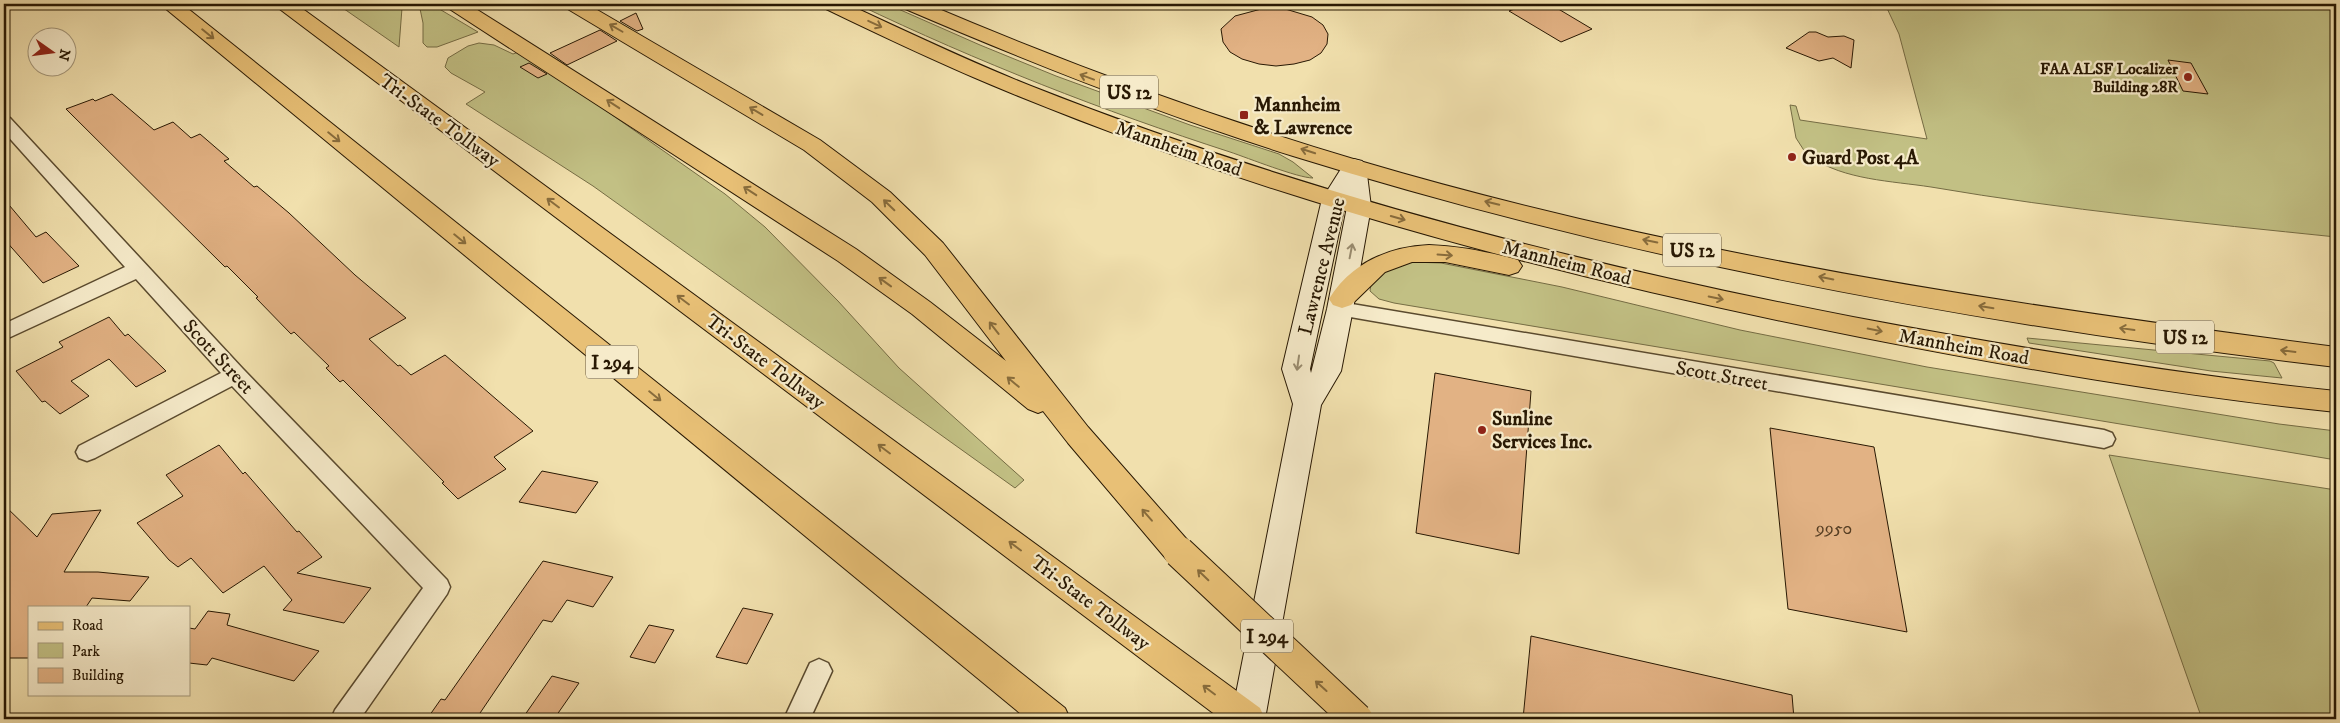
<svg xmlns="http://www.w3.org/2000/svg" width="2340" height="723" viewBox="0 0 2340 723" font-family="'IM FELL DW Pica',serif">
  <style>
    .green { fill: #c2c084; stroke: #756c44 }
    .building { fill: #e2b284; stroke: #281803 }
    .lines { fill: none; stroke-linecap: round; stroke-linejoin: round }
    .street-casing { stroke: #5a4a2e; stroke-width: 3 }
    .secondary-casing { stroke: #281803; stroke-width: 2 }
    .primary-casing { stroke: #281803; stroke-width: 2 }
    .highway-casing { stroke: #281803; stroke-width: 2 }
    .street { fill: #f6ebca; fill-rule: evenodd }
    .secondary { fill: #f6ebca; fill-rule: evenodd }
    .primary { fill: #e8c076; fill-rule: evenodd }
    .highway { fill: #e8c076; fill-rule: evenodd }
    .highway-bridge-casing { stroke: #281803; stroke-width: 33; stroke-linecap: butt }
    .highway-bridge { stroke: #e8c076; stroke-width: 31 }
    .oneway { stroke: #886c3c }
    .oneway2 { stroke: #998c70 }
    .poi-dot { fill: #8f2418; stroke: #f6ebca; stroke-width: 2 }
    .labels { text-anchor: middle; stroke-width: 4.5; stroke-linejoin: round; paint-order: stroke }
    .far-poi-label { font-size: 16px; font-weight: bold; fill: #281803; stroke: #f6ebca; text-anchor: end }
    .number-label { font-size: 18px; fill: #563e23 }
    .shield { fill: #f6ebca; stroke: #66573f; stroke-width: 1 }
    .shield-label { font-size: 19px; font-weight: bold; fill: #281803 }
    .poi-label { font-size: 20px; font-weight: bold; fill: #281803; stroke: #f6ebca; text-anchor: start }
    .street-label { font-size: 20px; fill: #281803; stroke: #f6ebca }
  </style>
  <rect width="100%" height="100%" fill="#f1e0ad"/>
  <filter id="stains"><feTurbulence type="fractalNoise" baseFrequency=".004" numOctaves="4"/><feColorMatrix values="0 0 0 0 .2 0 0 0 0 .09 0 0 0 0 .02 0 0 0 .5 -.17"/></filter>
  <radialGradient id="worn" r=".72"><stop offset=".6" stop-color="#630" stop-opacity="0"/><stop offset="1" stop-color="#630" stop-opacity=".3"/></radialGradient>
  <g class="green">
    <polygon points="337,4 399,4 402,8 399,47"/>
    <polygon points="419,4 431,4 478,32 437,47 427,47 423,43 423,23"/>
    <path d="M857,4h30l93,41 76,31 134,49 89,29 14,8 20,16c-15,0 -65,-20 -83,-26 -127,-41 -252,-90 -373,-148z"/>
    <path d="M1885,4h451v233c-135,-14 -271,-27 -405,-50 -39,-6 -87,-7 -120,-30l6,-2 -5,-4 -7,1 -9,-14 -6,-33 6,1 4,14 127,19 -28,-105z"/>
    <polygon points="479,43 494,45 513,54 521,51 725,194 765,227 838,301 899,368 1024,480 1015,488 593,186 466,104 485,92 451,73 445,67 448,58 468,46"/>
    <polygon points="1410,262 1441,263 1562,287 1740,330 1927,367 2279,424 2336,431 2336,460 1394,303 1379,299 1370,291 1371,284 1390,267"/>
    <polygon points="2027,338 2270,361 2274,363 2282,378 2211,371 2029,343"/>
    <polygon points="2109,455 2336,490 2336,719 2202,719"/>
  </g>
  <g class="building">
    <polygon points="1529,4 1550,4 1592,29 1561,42 1509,11"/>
    <polygon points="1265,8 1282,8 1312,17 1323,25 1328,34 1327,44 1321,53 1310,60 1294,64 1276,66 1259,64 1242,59 1230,52 1223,42 1221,29 1235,16"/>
    <polygon points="636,13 643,29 637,31 620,21"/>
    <polygon points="600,30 617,41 567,65 550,53"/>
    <polygon points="1809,32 1816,32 1828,37 1844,36 1854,40 1851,68 1833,58 1819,61 1786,48"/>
    <polygon points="2168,60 2191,63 2208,94 2183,91"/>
    <polygon points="529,63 547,74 538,78 520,67"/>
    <polygon points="112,94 154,130 173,122 191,138 200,134 229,159 224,161 254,187 257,186 289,213 355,275 406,318 369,339 398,366 400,365 411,375 445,355 533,431 494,457 506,469 458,499 442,483 444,482 380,417 343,380 340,382 326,368 329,366 294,332 291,334 256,298 258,297 227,266 225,267 66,109 93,99 95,101"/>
    <polygon points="4,199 36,237 46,232 79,266 43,283 4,239"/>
    <polygon points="109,317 125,336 128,334 166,371 136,387 109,359 71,381 89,396 60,414 45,401 42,402 16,371 63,347 59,342"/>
    <polygon points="1435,373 1531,391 1519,554 1416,533"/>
    <polygon points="1770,428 1874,447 1907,632 1788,609"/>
    <polygon points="219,445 243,474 245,472 297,532 299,531 322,557 297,573 371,588 344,623 283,610 292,600 264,566 223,593 191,558 178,567 169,560 137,523 183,496 166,475"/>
    <polygon points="542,471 598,482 576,513 519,502"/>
    <polygon points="4,505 37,537 52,514 101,510 64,572 98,572 149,577 130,601 92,598 86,607 29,607 29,658 4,658"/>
    <polygon points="543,561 613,577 593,607 567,600 552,622 543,620 476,719 427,719 441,699 445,700"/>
    <polygon points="743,608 773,614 747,664 716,657"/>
    <polygon points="208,611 230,614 227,625 319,651 294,681 212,658 207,665 189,663 189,628 195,629"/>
    <polygon points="649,625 674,630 655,663 630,657"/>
    <polygon points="1531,636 1792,695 1794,719 1523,719"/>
    <polygon points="552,676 579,683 554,719 522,719"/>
  </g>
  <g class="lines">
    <defs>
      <g id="street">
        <polygon points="4,117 10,118 243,369 447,580 450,587 447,594 360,719 331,719 335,710 423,588 232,386 95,458 87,461 79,458 76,452 79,446 221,373 136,279 4,340 4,324 125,267 4,132"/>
        <polygon points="1340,302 2104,430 2112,433 2115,439 2112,445 2104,448 1333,314 1330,309 1333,304"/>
        <polygon points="819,659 828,663 832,671 810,719 784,719 810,663"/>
      </g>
      <path id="secondary" d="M1354,159l8,2 4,5 5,41 -18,102 -12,62 -20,34 -56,314h-34l62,-315 -11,-35 40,-170 24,-38zM1346,199l1,8 -20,102 -16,64 -1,-4z"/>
      <g id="primary">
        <path d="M821,4h26c61,28 121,57 184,82 265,105 542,177 822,231 160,30 321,57 483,74v21c-159,-16 -318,-44 -476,-75 -289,-57 -576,-132 -849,-244 -64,-26 -125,-55 -187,-85z"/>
        <path d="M900,4h27c141,60 285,113 433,157 318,94 648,144 976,186v20c-350,-41 -706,-106 -1043,-211 -133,-42 -262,-93 -390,-148z"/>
        <path d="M1429,245c30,1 60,7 89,15l4,6 -4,6 -9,3 -64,-13h-33l-27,10 -34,33 -9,3 -9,-3 -4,-6c22,-36 59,-52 100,-54z"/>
      </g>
      <g id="highway">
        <polygon points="160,4 182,4 1065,708 1070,719 1027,719"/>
        <polygon points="273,4 296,4 1260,708 1265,719 1221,719"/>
        <polygon points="445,4 468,4 856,249 930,302 1006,361 925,255 872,202 804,150 566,8 563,4 587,4 820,140 890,192 943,243 1088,427 1190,543 1195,552 1190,561 1179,565 1168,561 1068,443 1043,411 1038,413 1028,409 912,314 838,261 448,8"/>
      </g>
    </defs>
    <use href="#street" class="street-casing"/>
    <use href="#secondary" class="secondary-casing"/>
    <use href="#primary" class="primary-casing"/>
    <use href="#highway" class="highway-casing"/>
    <use href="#street" class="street"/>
    <use href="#secondary" class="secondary"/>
    <use href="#primary" class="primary"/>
    <use href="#highway" class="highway"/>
    <defs>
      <polyline id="highway-bridge" points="1179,552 1357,719"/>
    </defs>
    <use href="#highway-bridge" class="highway-bridge-casing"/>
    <use href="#highway-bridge" class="highway-bridge"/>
  </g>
  <defs><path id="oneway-shaft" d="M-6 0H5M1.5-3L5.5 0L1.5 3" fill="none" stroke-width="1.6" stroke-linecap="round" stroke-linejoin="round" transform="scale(1.25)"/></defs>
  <g class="oneway">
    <use href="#oneway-shaft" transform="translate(875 24) rotate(25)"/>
    <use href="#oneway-shaft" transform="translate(616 28) rotate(-150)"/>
    <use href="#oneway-shaft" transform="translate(208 34) rotate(39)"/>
    <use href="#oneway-shaft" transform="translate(1087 77) rotate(-160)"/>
    <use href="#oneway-shaft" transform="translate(613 104) rotate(-147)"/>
    <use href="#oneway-shaft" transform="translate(756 111) rotate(-149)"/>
    <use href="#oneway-shaft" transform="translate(334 137) rotate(39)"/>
    <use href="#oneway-shaft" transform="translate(1308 151) rotate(-162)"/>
    <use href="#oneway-shaft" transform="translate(750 191) rotate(-147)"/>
    <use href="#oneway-shaft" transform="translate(553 203) rotate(-143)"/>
    <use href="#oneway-shaft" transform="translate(1492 203) rotate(-166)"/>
    <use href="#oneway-shaft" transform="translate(889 205) rotate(-136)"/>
    <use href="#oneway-shaft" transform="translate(1398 218) rotate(16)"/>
    <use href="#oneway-shaft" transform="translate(460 239) rotate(39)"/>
    <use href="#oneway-shaft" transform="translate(1650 241) rotate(-168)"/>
    <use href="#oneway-shaft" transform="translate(1445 255) rotate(4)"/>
    <use href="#oneway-shaft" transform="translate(1826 278) rotate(-169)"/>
    <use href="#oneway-shaft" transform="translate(885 282) rotate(-144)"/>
    <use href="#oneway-shaft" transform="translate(1716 298) rotate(12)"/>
    <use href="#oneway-shaft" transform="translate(683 300) rotate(-143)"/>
    <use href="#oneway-shaft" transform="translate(1986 307) rotate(-171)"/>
    <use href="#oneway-shaft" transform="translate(994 328) rotate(-128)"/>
    <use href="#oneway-shaft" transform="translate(2127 329) rotate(-172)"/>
    <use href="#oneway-shaft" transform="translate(1875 330) rotate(11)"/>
    <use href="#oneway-shaft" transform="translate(2288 351) rotate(-173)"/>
    <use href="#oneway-shaft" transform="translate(1013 382) rotate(-140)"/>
    <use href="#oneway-shaft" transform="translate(655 396) rotate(39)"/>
    <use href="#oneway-shaft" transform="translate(884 449) rotate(-143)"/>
    <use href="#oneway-shaft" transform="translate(1147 515) rotate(-131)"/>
    <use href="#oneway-shaft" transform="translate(1015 546) rotate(-143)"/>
    <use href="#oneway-shaft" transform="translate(1203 575) rotate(-136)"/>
    <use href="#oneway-shaft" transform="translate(1321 686) rotate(-138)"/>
    <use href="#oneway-shaft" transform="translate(1209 690) rotate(-143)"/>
  </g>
  <g class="oneway2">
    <use href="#oneway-shaft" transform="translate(1351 251) rotate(-79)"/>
    <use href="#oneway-shaft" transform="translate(1298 363) rotate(98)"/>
  </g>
  <g class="poi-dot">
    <circle cx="2188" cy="77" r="5"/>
    <rect x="1239" y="110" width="10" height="10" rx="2.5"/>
    <circle cx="1792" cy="157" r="5"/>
    <circle cx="1482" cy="430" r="5"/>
  </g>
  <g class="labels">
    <g class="far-poi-label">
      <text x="2178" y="74">FAA ALSF Localizer<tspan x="2178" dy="18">Building 28R</tspan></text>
    </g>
    <g class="number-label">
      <text x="1834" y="534">9950</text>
    </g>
    <g class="shield">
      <rect x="1100" y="75.5" width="58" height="33" rx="4"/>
      <rect x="1663" y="233.5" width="58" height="33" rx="4"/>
      <rect x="2156" y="320.5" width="58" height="33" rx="4"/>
      <rect x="586" y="345.5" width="52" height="33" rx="4"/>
      <rect x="1241" y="619.5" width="52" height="33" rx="4"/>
    </g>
    <g class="shield-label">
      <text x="1129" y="99">US 12</text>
      <text x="1692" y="257">US 12</text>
      <text x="2185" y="344">US 12</text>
      <text x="612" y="369">I 294</text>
      <text x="1267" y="643">I 294</text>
    </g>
    <g class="poi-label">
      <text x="1254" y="111">Mannheim<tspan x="1254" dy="23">&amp; Lawrence</tspan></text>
      <text x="1802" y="164">Guard Post 4A</text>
      <text x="1492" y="425">Sunline<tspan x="1492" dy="23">Services Inc.</tspan></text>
    </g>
    <g class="street-label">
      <text transform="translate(440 120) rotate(36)" y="7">Tri-State Tollway</text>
      <text transform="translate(1179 148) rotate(19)" y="7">Mannheim Road</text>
      <text transform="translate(1567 262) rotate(14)" y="7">Mannheim Road</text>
      <text transform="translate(1321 266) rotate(-76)" y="7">Lawrence Avenue</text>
      <text transform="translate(1964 346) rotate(10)" y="7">Mannheim Road</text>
      <text transform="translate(219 356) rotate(47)" y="7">Scott Street</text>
      <text transform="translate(766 361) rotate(37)" y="7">Tri-State Tollway</text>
      <text transform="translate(1722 375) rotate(10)" y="7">Scott Street</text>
      <text transform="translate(1091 602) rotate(37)" y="7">Tri-State Tollway</text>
    </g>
  </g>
  <rect width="2340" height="723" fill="none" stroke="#f1e0ad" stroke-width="20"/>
  <rect x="5" y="5" width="2330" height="713" fill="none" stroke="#281803" stroke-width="2.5"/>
  <rect x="10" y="10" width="2320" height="703" fill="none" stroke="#281803"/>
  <rect x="28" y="606" width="162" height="90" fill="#f6ebca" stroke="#a4977a"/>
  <rect x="38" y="622" width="25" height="8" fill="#e8c076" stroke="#a4977a"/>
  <text x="72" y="630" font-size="15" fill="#281803">Road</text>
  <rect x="38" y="643" width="25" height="15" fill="#c2c084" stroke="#a4977a"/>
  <text x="72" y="656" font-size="15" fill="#281803">Park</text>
  <rect x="38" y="668" width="25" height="15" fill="#e2b284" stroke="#a4977a"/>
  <text x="72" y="680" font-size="15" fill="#281803">Building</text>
  <g transform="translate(52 52) rotate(104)"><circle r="24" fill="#f6ebca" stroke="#a4977a"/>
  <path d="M0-4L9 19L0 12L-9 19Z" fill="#8f2418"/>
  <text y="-8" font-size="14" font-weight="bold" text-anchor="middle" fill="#281803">N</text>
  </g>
  <rect width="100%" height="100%" filter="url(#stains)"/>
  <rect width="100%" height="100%" fill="url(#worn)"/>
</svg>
